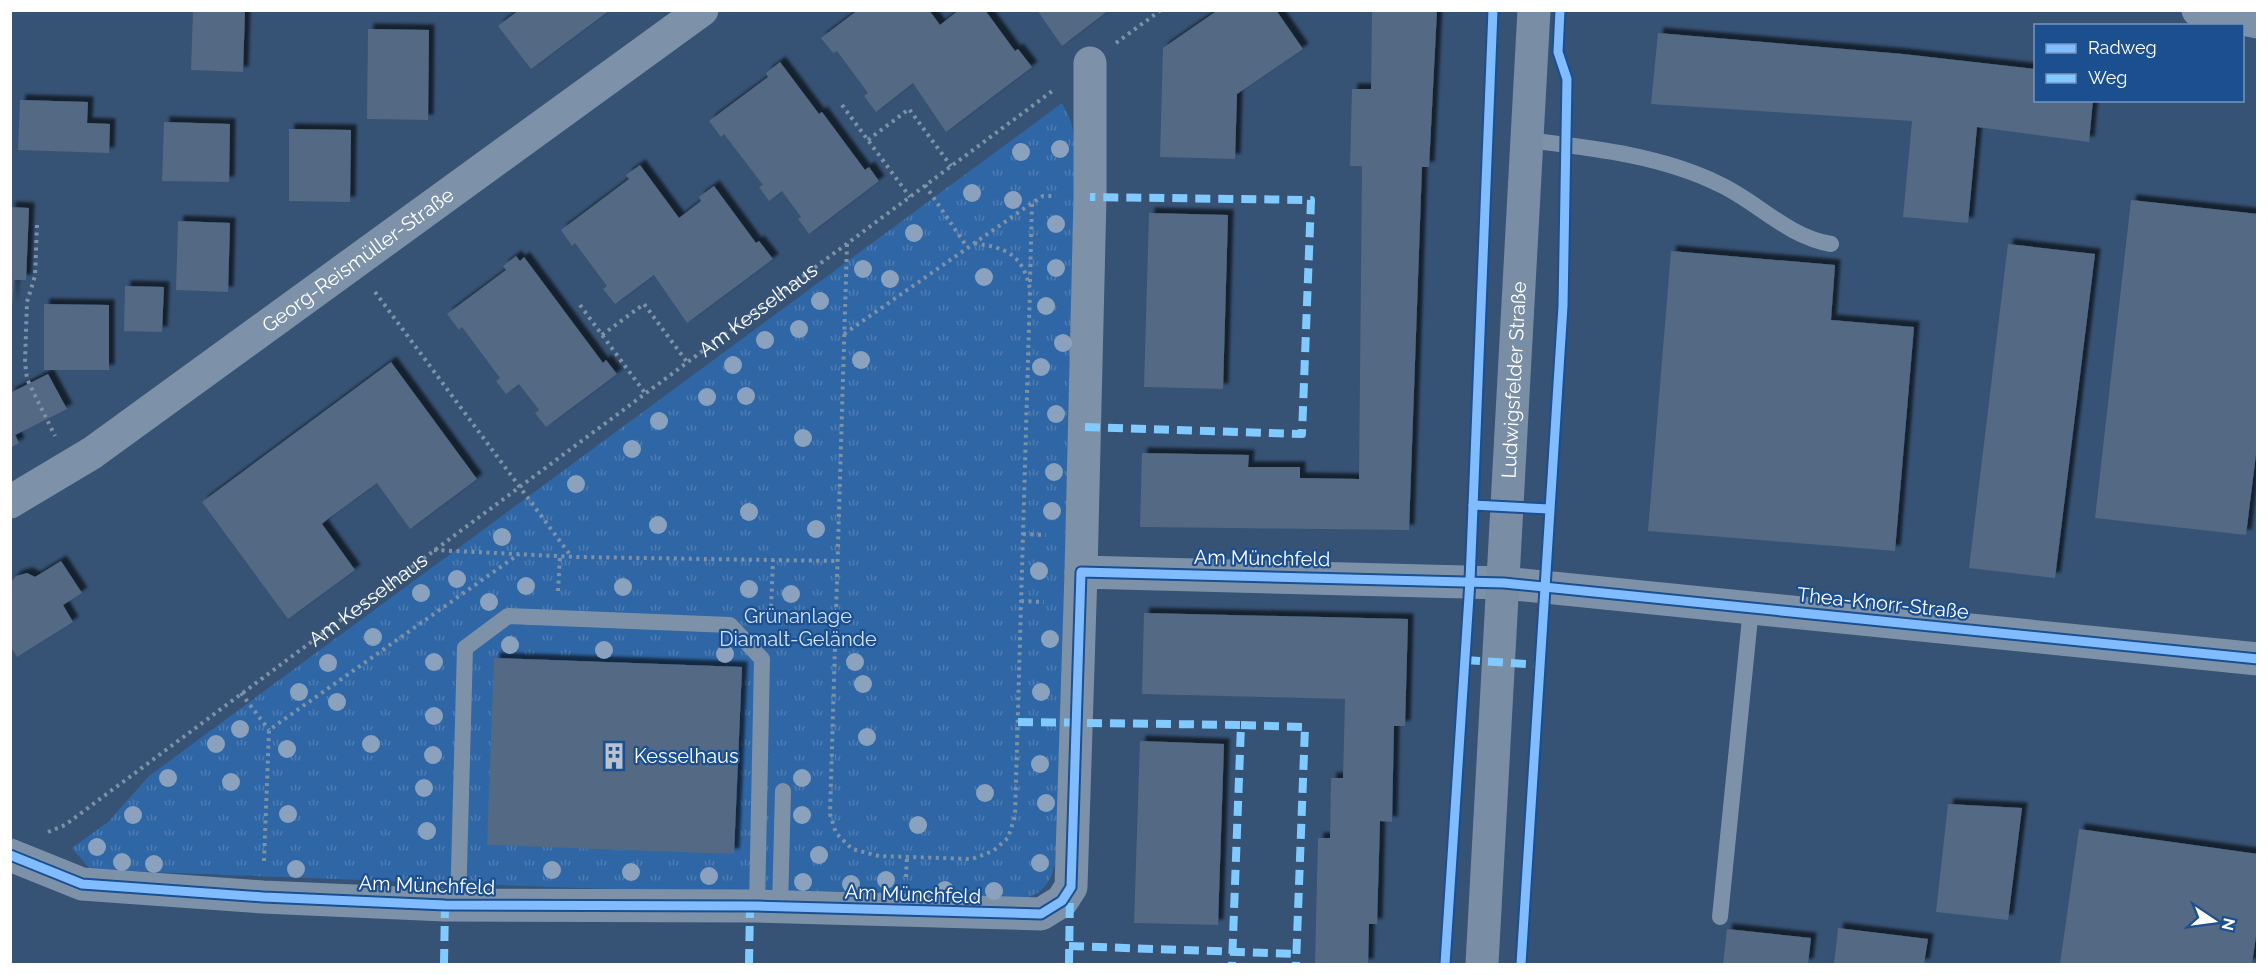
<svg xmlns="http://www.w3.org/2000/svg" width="2268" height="975" viewBox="0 0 2268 975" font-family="Raleway,sans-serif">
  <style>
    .grass { fill: url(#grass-tufts) }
    .building { fill: #526984; filter: url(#shadow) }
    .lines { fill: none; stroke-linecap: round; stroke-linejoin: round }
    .path { stroke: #7d92a8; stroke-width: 4; stroke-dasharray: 3 4.5; stroke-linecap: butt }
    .lane { stroke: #7d92a8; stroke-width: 16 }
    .street { stroke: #7d92a8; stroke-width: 33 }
    .secondary { stroke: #798da4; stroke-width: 33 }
    .quiet { stroke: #80caff; stroke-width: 8; stroke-dasharray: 15 8; stroke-linecap: butt }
    .cycleway-casing { stroke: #1b4f8f; stroke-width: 13 }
    .cycleway { stroke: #80bcff; stroke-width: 9 }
    .tree { fill: #8aa2be }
    .labels { text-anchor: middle; stroke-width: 4.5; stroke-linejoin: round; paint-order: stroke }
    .street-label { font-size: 20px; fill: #fff; stroke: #1b4f8f }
    .park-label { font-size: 20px; fill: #cfe3fa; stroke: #1b4f8f }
    .poi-label { font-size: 20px; fill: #fff; stroke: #1b4f8f; text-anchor: start }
  </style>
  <defs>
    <pattern id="grass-tufts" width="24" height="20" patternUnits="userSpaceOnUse" patternTransform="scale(1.5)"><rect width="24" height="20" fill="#2f66a5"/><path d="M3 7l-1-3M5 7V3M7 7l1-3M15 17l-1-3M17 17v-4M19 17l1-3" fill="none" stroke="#4e7db2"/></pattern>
    <filter id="shadow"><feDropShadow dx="5.5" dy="-5.5" stdDeviation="1.5" flood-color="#0009"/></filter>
  </defs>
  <rect width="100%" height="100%" fill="#365274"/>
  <path class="grass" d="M1062,103l9,18 4,22 -17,711c-7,27 -13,43 -43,46l-438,-12 -454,-17 -34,-3 -17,-20 36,-26 41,-46z"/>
  <g class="building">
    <polygon points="193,10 245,10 243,72 191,70"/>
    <polygon points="519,10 610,10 531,69 498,26"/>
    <polygon points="858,10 929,10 940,25 959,10 985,10 1015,51 1018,49 1032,67 946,132 913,83 876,112 864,96 868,93 837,51 833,53 821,38"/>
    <polygon points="1037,10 1109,10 1062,46"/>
    <polygon points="1218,10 1276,10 1303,49 1237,94 1235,159 1160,157 1163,48"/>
    <polygon points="1372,10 1437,10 1429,167 1422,167 1409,530 1140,527 1142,453 1249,455 1248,467 1300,467 1300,478 1359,479 1362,166 1350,166 1352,89 1371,89"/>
    <polygon points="368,29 429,30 428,120 367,119"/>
    <polygon points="1658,33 1903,54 2036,69 2036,100 2093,100 2089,142 1977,127 1968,223 1903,217 1912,121 1651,104"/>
    <polygon points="780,62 819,114 822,112 865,170 869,167 879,181 809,234 798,219 801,217 782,191 769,201 759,187 763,185 724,134 721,137 709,121 768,77 766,73"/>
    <polygon points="20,100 88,102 87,123 110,124 109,153 18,150"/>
    <polygon points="164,122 230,124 229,182 162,181"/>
    <polygon points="289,129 351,130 350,202 289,201"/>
    <polygon points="640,165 679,218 701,201 699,197 714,186 756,243 759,241 773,259 687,323 654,275 615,304 603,289 607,286 575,243 572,246 561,230 629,179 626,175"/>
    <polygon points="2131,200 2258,214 2258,438 2246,535 2095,518"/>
    <polygon points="10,207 29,208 26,280 14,280 12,308"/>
    <polygon points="1149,213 1228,215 1223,389 1144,387"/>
    <polygon points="178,221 230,223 228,292 176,290"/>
    <polygon points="2008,244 2095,254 2055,578 1969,568"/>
    <polygon points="1671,251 1835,265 1831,320 1914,327 1895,551 1648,531"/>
    <polygon points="516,256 520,261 524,257 603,363 606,360 617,374 546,427 535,413 539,410 519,384 506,394 496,381 500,378 462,327 459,330 447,314 506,270 503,266"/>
    <polygon points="125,286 164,287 162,332 124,331"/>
    <polygon points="44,304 109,305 109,370 44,370"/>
    <polygon points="391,362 477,479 410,529 377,483 329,518 322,524 355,570 288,619 202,502"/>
    <polygon points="48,374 67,409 15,435 19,443 10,448 10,393"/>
    <polygon points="61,561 82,593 63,605 73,622 17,657 10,646 10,583 16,576 27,573 35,577"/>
    <polygon points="1144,613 1408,619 1405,726 1394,726 1392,822 1380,821 1377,924 1369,924 1368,964 1315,964 1318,838 1330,838 1331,778 1343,778 1345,699 1142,694"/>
    <polygon points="494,658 742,667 734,854 487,845"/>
    <polygon points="1140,741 1224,744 1218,925 1134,923"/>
    <polygon points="1948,804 2022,808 2008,920 1936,912"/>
    <polygon points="2079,829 2258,854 2258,922 2252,964 2060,964"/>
    <polygon points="1838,928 1928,939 1924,964 1834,964"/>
    <polygon points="1727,929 1811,938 1808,964 1723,964"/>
  </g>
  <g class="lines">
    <g class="path">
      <polyline points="1116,43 1161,10"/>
      <polyline points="842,105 910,197"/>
      <polyline points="868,140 909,109 951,166"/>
      <polyline points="925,185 967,247"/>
      <polyline points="37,225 35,276 27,302 25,362 27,379 55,436"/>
      <path d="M847,244l-17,570 6,19 16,16 27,7 93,3 21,-8 15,-13 7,-22 15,-527c-8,-36 -24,-41 -57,-46"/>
      <polyline points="1030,282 1032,203"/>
      <polyline points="375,292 571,556"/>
      <polyline points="580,305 645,393"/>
      <polyline points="844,334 1032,203 1043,196 1056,196"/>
      <polyline points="602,335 644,304 687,362"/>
      <polyline points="1023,534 1046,535"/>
      <polyline points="434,550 577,557 837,561"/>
      <polyline points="558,591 560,556"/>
      <polyline points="1021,601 1044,602"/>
      <polyline points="760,616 771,608 773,560"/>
      <polyline points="241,693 269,730"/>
      <path id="s1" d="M48,832l17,-7 990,-736"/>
      <polyline points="264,861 269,730 519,554"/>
      <polyline points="906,877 907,857"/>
    </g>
    <g class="lane">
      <path d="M1527,140c64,8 133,15 192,44 39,18 67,52 112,60"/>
      <polyline points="458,906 465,648 508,616 730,625 762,659 757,906"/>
      <polyline points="780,907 783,791"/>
      <polyline points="1720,917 1751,608"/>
    </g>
    <g class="street">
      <polyline points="2198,10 2258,22"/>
      <path id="s2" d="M10,502l82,-49 610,-443"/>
      <polyline points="1081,572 1090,197 1090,63"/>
      <polyline points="10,855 82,884 263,897 445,905 757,906 1041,914 1062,901 1071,887 1081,572 1504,583 2258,659"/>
    </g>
    <path class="secondary" id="s3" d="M1482,964l52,-954"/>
    <g class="quiet">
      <polyline points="1085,427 1302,434 1311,200 1090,197"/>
      <polyline points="1465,660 1539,665"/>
      <polyline points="1018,722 1241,725 1232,964"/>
      <polyline points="1241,725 1305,727 1296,964"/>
      <polyline points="1069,946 1297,954"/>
      <polyline points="444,964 445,905"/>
      <polyline points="749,964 750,906"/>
      <polyline points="1069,964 1070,890"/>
    </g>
    <defs>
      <g id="cycleway">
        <polyline points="1473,505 1549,509"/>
        <polyline points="10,855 82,884 263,897 445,905 757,906 1041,914 1062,901 1071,887 1081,572 1504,583 2258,659"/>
        <polyline points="1445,964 1470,581 1493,10"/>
        <polyline points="1521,964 1563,306 1567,79 1558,52 1560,10"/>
      </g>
    </defs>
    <use href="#cycleway" class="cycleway-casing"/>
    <use href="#cycleway" class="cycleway"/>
  </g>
  <g class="tree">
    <circle cx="1060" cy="149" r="9"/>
    <circle cx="1021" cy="152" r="9"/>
    <circle cx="972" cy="193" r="9"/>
    <circle cx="1013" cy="200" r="9"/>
    <circle cx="1056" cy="224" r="9"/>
    <circle cx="914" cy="233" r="9"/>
    <circle cx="1056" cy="268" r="9"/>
    <circle cx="863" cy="269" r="9"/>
    <circle cx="984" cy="277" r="9"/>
    <circle cx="890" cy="279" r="9"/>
    <circle cx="820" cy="301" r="9"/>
    <circle cx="1046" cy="306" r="9"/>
    <circle cx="799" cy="329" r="9"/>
    <circle cx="765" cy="340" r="9"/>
    <circle cx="1063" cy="343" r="9"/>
    <circle cx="861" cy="360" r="9"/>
    <circle cx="733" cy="365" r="9"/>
    <circle cx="1041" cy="367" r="9"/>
    <circle cx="746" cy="396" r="9"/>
    <circle cx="707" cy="397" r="9"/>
    <circle cx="1056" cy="414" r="9"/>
    <circle cx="659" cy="421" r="9"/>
    <circle cx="803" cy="438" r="9"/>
    <circle cx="632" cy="449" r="9"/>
    <circle cx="1054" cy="472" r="9"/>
    <circle cx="576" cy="484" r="9"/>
    <circle cx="1052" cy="511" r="9"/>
    <circle cx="749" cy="512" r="9"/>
    <circle cx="658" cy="525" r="9"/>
    <circle cx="816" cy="529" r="9"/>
    <circle cx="502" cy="537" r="9"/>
    <circle cx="1039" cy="571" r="9"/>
    <circle cx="457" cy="579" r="9"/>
    <circle cx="526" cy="586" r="9"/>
    <circle cx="623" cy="587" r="9"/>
    <circle cx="749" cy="589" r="9"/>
    <circle cx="421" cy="593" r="9"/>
    <circle cx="791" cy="594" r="9"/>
    <circle cx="489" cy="602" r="9"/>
    <circle cx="373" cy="637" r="9"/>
    <circle cx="1050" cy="639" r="9"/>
    <circle cx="510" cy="645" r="9"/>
    <circle cx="604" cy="650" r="9"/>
    <circle cx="725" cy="654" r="9"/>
    <circle cx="434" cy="662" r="9"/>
    <circle cx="855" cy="662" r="9"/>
    <circle cx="328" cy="663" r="9"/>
    <circle cx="863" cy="684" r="9"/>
    <circle cx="299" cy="692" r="9"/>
    <circle cx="1041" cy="692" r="9"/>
    <circle cx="337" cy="702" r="9"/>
    <circle cx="434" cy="716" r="9"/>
    <circle cx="240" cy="729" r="9"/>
    <circle cx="867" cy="737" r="9"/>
    <circle cx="216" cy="744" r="9"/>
    <circle cx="371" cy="744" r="9"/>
    <circle cx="287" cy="749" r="9"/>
    <circle cx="433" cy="755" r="9"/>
    <circle cx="1040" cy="764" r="9"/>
    <circle cx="168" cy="778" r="9"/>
    <circle cx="802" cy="778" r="9"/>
    <circle cx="231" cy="782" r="9"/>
    <circle cx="424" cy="788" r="9"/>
    <circle cx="985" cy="793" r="9"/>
    <circle cx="1046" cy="803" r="9"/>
    <circle cx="288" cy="814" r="9"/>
    <circle cx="133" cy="815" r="9"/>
    <circle cx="802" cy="815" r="9"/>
    <circle cx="918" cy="825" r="9"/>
    <circle cx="427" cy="831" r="9"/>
    <circle cx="97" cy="847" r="9"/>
    <circle cx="819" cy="855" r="9"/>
    <circle cx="122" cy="862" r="9"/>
    <circle cx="1040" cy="863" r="9"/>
    <circle cx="154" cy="864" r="9"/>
    <circle cx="296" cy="869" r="9"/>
    <circle cx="552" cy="870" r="9"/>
    <circle cx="631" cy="872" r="9"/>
    <circle cx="709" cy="876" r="9"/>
    <circle cx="886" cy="880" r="9"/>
    <circle cx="803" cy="882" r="9"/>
    <circle cx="851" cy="884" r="9"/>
    <circle cx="945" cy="890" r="9"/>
    <circle cx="994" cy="891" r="9"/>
  </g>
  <defs>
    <symbol id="building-bare" viewBox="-9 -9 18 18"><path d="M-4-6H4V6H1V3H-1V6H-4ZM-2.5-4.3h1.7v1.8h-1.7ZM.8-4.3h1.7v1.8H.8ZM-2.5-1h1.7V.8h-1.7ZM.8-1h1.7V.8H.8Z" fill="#b9c2ce" stroke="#1b4f8f" stroke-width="2.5" paint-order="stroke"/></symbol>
  </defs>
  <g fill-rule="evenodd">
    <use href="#building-bare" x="595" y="737" width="38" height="38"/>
  </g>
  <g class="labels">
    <g class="street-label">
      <text dy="7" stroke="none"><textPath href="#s2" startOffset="424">Georg-Reismüller-Straße</textPath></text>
      <text dy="7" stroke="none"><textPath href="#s1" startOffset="882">Am Kesselhaus</textPath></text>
      <text dy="7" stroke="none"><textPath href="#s3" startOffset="585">Ludwigsfelder Straße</textPath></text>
      <text transform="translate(1262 558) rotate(1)" y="7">Am Münchfeld</text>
      <text dy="7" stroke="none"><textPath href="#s1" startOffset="396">Am Kesselhaus</textPath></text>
      <text transform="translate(1883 603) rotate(6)" y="7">Thea-Knorr-Straße</text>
      <text transform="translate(427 885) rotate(2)" y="7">Am Münchfeld</text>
      <text transform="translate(913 894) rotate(2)" y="7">Am Münchfeld</text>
    </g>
    <g class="park-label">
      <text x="798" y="623">Grünanlage<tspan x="798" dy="23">Diamalt-Gelände</tspan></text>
    </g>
    <g class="poi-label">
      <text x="634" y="763">Kesselhaus</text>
    </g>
  </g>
  <rect width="2268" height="975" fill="none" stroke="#ffffff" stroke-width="24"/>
  <rect x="2034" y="24" width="210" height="78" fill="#1b4f8f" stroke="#7695bc" stroke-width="1.5"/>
  <rect x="2046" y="44" width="30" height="9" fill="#80bcff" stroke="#7695bc" stroke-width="1.5"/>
  <text x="2088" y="54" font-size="18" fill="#ffffff">Radweg</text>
  <rect x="2046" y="74" width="30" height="9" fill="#80caff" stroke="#7695bc" stroke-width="1.5"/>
  <text x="2088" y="84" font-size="18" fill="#ffffff">Weg</text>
  <g transform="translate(2214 921) rotate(103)" stroke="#1b4f8f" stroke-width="4.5" paint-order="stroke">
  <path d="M0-4.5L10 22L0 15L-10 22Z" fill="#ffffff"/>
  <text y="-9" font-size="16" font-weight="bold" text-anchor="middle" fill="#ffffff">N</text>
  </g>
</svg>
